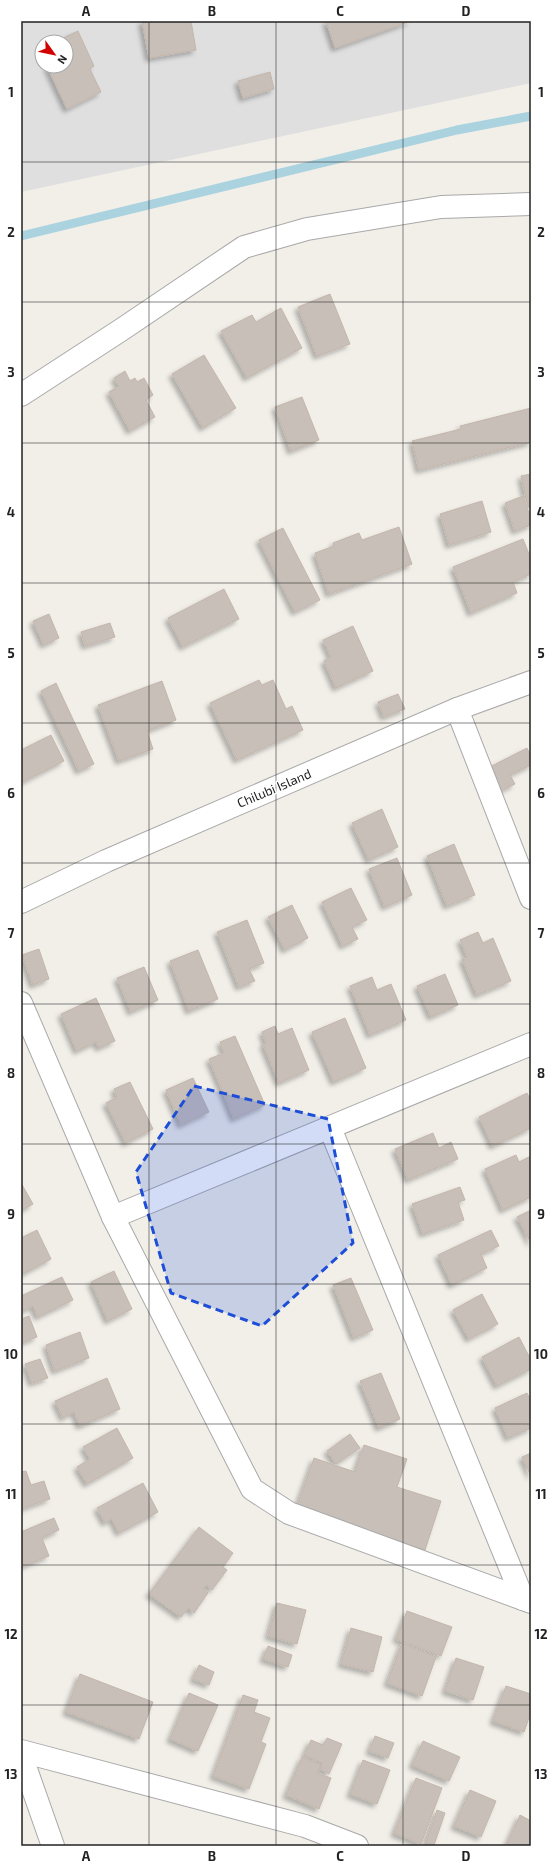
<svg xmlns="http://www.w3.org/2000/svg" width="552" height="1867" viewBox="0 0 552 1867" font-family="'Exo 2',sans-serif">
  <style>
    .residential { fill: #e0dfdf; fill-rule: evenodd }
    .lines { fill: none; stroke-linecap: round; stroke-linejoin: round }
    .stream { stroke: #aad3df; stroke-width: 9 }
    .building { fill: #c7bfb8; stroke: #c4b6ab; filter: url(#shadow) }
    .minor-casing { stroke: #a9a9a9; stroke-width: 24 }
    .minor { stroke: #fff; stroke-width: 22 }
    .marked { fill: #1d4ed8; fill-opacity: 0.2; stroke: #1d4ed8; stroke-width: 3; stroke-dasharray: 8 5; stroke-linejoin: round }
    .grid { fill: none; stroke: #222; stroke-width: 1; stroke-opacity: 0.55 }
    .labels { text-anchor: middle; stroke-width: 3; stroke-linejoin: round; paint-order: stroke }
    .street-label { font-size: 13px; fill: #222; stroke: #fff }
    .neatline { fill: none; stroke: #222; stroke-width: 1.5 }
    .grid-label { font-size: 13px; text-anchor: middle; font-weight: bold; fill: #222 }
  </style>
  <defs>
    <filter id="shadow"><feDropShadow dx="-3.5" dy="3.5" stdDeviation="2" flood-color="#0004"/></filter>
  </defs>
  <rect width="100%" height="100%" fill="#f2efe9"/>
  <path class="residential" d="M21,21h510v62l-510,109zM42,42h24v24h-24z"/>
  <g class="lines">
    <polyline class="stream" points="21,236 457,130 531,116"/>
  </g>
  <g class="building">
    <polygon points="142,21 191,21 196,50 149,58"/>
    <polygon points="326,21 411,21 335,48"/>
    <polygon points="78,31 94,66 90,69 101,92 67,109 47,66 66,66 66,42 55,42"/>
    <polygon points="270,72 274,89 243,98 238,81"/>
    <polygon points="330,294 350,344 317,356 298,307"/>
    <polygon points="281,308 302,348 247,378 221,331 252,315 256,322"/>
    <polygon points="204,355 236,408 203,428 172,374"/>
    <polygon points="125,371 130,381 135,378 137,382 144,378 153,395 146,400 155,417 130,431 109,392 119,386 114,378"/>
    <polygon points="302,397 319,440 291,451 275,407"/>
    <polygon points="531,408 531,442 419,470 412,441 461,429 460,426"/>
    <polygon points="531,474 531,507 528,507 521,476"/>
    <polygon points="523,496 531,519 531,525 515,531 505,503"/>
    <polygon points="482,501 491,532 449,545 440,514"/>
    <polygon points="399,527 412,564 329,594 315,553 334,546 333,543 359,533 362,540"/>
    <polygon points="283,528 320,600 295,612 259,540"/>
    <polygon points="523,539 531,559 531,574 513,582 517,593 471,613 453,567"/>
    <polygon points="224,589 239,619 183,647 168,618"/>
    <polygon points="49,614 59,638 44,645 33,621"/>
    <polygon points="110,623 115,637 85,646 81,632"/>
    <polygon points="353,626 373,671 336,688 324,661 331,657 323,640"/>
    <polygon points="259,680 262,685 273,680 286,709 292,706 303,730 237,760 210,703"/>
    <polygon points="162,681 176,720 147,731 153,749 119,761 98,705"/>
    <polygon points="56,683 94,764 79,771 41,691"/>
    <polygon points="398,694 405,709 384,717 378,702"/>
    <polygon points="51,735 64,761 21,783 21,750"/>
    <polygon points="527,748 531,757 531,765 510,775 515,784 497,793 486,769"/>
    <polygon points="382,809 398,847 369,860 352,823"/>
    <polygon points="454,844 475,895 447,906 427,856"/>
    <polygon points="397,858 412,895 385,907 369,869"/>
    <polygon points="351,888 367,920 352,927 358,939 343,946 322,902"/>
    <polygon points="292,905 308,938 285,950 268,917"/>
    <polygon points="247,920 264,963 249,969 255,981 239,987 217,932"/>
    <polygon points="478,932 483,943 493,938 511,981 477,995 462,959 467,957 460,940"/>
    <polygon points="39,949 49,979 33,985 22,955"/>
    <polygon points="198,950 218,999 189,1011 170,961"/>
    <polygon points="144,967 158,1000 131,1012 117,978"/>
    <polygon points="445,974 458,1005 431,1017 417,986"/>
    <polygon points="372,977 377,990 391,984 406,1020 370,1035 350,986"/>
    <polygon points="96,998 115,1041 99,1048 96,1042 77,1051 61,1014"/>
    <polygon points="345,1018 366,1068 334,1082 312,1032"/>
    <polygon points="275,1026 278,1034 292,1028 309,1070 279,1083 263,1044 266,1043 262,1032"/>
    <polygon points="235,1036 265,1105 234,1119 209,1059 224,1053 220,1042"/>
    <polygon points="193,1078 209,1112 181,1125 166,1090"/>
    <polygon points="130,1082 153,1129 126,1143 106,1103 117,1097 114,1089"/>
    <polygon points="527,1093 531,1101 531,1128 493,1146 479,1117"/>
    <polygon points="433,1133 439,1148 451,1142 458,1159 408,1180 395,1149"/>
    <polygon points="516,1155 519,1162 531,1156 531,1197 503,1210 485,1169"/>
    <polygon points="21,1183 33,1204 21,1211"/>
    <polygon points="460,1187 465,1200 458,1202 464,1220 423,1234 412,1204"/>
    <polygon points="531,1210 531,1243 517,1217"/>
    <polygon points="37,1230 51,1259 21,1275 21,1238"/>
    <polygon points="491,1230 499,1246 481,1254 487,1268 452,1285 438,1255"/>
    <polygon points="114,1271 132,1309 108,1321 91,1282"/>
    <polygon points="62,1277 73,1300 38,1317 33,1306 21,1312 21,1296"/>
    <polygon points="351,1278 373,1330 354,1338 333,1285"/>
    <polygon points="482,1294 498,1324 469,1339 453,1310"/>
    <polygon points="29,1316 37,1337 21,1343 21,1319"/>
    <polygon points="80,1332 89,1358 55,1371 46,1345"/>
    <polygon points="519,1337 531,1360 531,1369 497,1386 482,1357"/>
    <polygon points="40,1359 48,1378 32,1383 25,1364"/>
    <polygon points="381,1373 400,1419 379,1428 360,1381"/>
    <polygon points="107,1378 120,1409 80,1426 74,1412 63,1418 55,1401"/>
    <polygon points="527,1393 531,1401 531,1428 508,1438 495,1408"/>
    <polygon points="117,1428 133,1458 87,1484 77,1467 90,1459 83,1447"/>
    <polygon points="350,1434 360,1448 336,1464 327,1451"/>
    <polygon points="364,1445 407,1459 397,1487 441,1501 425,1550 297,1506 314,1458 355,1472"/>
    <polygon points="531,1453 531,1476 522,1457"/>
    <polygon points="26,1471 31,1485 44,1481 50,1499 21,1509 21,1472"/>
    <polygon points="143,1483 158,1512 119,1533 112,1519 105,1523 97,1508"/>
    <polygon points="54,1518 59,1530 42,1538 49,1556 21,1567 21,1532"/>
    <polygon points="199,1527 233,1553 223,1567 227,1570 212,1590 206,1585 203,1589 208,1593 194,1613 188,1608 181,1617 149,1594"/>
    <polygon points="277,1603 306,1610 297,1644 268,1636"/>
    <polygon points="407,1611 452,1627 441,1656 396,1639"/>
    <polygon points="351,1628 382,1637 373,1672 341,1664"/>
    <polygon points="402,1643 436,1657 422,1696 387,1683"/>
    <polygon points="268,1646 292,1655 288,1667 263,1659"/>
    <polygon points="456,1658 484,1667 473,1700 445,1691"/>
    <polygon points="199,1665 214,1672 209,1685 193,1679"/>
    <polygon points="80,1674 153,1702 139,1739 66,1712"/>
    <polygon points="506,1686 531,1694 531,1712 524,1732 493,1721"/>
    <polygon points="189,1693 218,1705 198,1751 170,1739"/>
    <polygon points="243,1695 258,1700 254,1712 270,1718 261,1742 266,1744 249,1789 213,1776"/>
    <polygon points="375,1736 394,1743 388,1758 369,1751"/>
    <polygon points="327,1738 342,1744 329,1774 320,1769 322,1763 304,1755 311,1740 323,1745"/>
    <polygon points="423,1741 460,1757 449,1781 412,1765"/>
    <polygon points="302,1757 321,1765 317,1773 331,1778 319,1809 286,1795"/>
    <polygon points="363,1760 390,1770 377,1804 350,1794"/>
    <polygon points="416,1778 442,1788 421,1844 394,1833"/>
    <polygon points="470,1790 496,1801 481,1837 454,1826"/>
    <polygon points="437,1810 445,1813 434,1845 426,1842"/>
    <polygon points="520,1815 531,1821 531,1846 506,1846"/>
  </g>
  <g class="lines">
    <defs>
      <g id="minor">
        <polyline points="21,395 121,330 244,247 307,229 441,207 531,204"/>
        <polyline points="457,709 531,898"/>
        <polyline points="21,902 106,861 457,709 531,682"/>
        <polyline points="21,1003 113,1217 252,1489 289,1513 531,1602"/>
        <polyline points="330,1128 523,1599"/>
        <polyline points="113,1217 531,1044"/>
        <polyline points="21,1751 305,1826 357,1846"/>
        <polyline points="21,1755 53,1846"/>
      </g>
    </defs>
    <use href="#minor" class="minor-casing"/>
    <use href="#minor" class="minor"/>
  </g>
  <path class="marked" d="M194,1086l134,33 25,124 -91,83 -91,-33 -35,-121z"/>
  <path class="grid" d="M149,21v1825M276,21v1825M403,21v1825M21,162h510M21,302h510M21,443h510M21,583h510M21,723h510M21,863h510M21,1004h510M21,1144h510M21,1284h510M21,1424h510M21,1565h510M21,1705h510"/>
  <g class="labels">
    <g class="street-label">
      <text transform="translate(274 788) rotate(-23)" y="5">Chilubi Island</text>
    </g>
  </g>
  <rect width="552" height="1867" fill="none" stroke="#ffffff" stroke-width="44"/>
  <g transform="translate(54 54) rotate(123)"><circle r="19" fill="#ffffff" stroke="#a7a7a7"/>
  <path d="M0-3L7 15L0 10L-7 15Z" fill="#d40000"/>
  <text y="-6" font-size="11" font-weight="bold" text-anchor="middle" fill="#222222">N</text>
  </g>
  <rect x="22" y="22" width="508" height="1823" class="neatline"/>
  <g class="grid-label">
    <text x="86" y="16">A</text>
    <text x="212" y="16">B</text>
    <text x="340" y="16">C</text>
    <text x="466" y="16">D</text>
    <text x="11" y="97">1</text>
    <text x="541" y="97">1</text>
    <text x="11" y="237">2</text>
    <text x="541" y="237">2</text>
    <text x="11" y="377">3</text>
    <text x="541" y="377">3</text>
    <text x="11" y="517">4</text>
    <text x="541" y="517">4</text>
    <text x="11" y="658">5</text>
    <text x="541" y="658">5</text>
    <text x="11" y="798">6</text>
    <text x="541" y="798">6</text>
    <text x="11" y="938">7</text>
    <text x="541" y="938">7</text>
    <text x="11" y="1078">8</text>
    <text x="541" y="1078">8</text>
    <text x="11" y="1219">9</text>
    <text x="541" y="1219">9</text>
    <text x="11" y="1359">10</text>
    <text x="541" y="1359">10</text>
    <text x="11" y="1499">11</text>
    <text x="541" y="1499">11</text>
    <text x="11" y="1639">12</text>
    <text x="541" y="1639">12</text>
    <text x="11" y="1779">13</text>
    <text x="541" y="1779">13</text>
    <text x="86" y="1861">A</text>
    <text x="212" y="1861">B</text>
    <text x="340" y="1861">C</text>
    <text x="466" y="1861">D</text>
  </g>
</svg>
